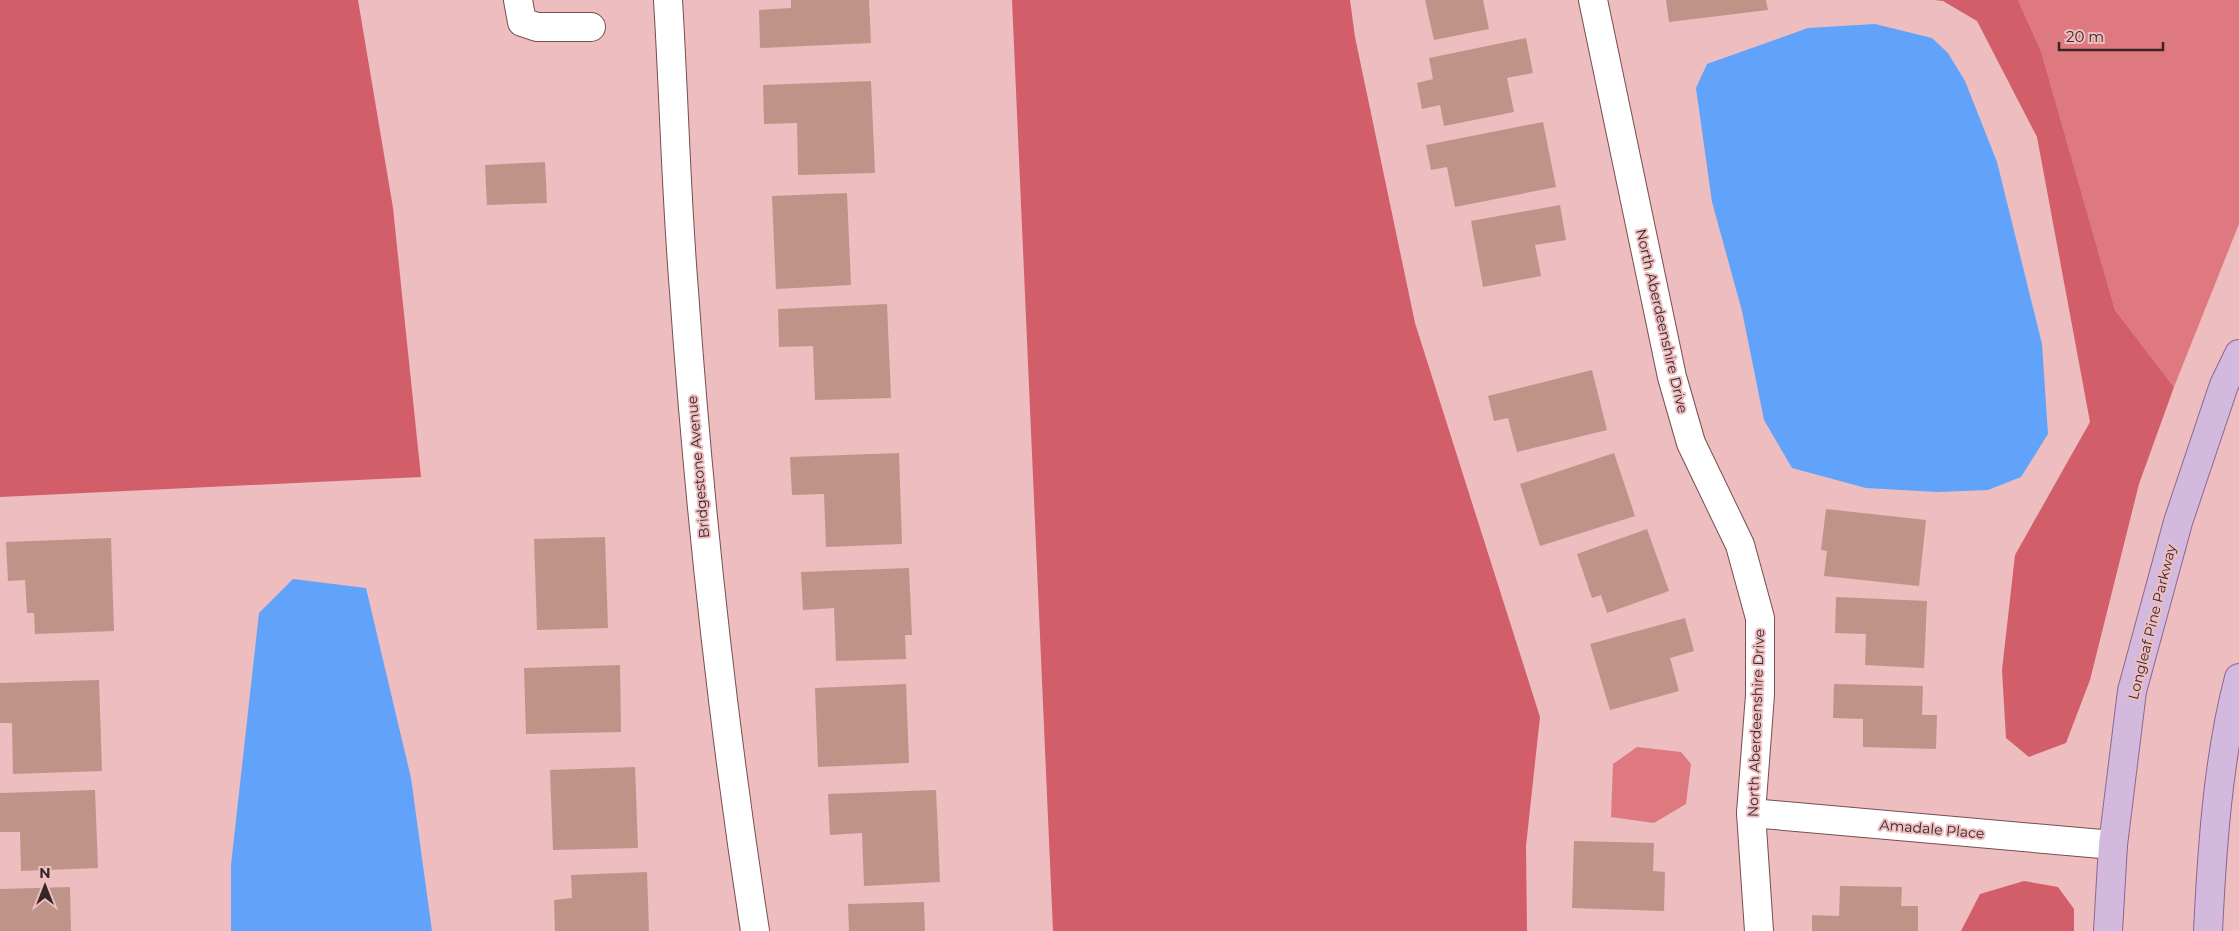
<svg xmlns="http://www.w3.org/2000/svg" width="2239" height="931" viewBox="0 0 2239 931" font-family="Montserrat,sans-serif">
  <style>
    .green { fill: #df7980 }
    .forest { fill: #d25e6a }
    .water { fill: #61a3fb }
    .building { fill: #bf9488 }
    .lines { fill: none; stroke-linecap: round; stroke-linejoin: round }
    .minor-casing { stroke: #774e50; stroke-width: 30 }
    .major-casing { stroke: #8b6790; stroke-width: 30 }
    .minor { stroke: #fff; stroke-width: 28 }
    .major { stroke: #d4b9de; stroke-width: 28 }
    .labels { text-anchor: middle; stroke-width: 4; stroke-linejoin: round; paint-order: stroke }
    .street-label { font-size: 14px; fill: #382627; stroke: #edbdbf }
  </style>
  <rect width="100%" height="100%" fill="#edbdbf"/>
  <g class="green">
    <polygon points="2018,0 2239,0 2239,224 2174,387 2115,310 2041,51"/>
    <polygon points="1637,747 1681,752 1691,764 1686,804 1654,823 1611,817 1613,764"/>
  </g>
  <g class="forest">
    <polygon points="0,0 358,0 393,208 421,477 0,497"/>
    <polygon points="1012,0 1350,0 1355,37 1415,323 1540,717 1526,846 1527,931 1053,931"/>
    <polygon points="1934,0 2018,0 2041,51 2115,310 2174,387 2139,484 2090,680 2066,743 2029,757 2006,738 2002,670 2015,555 2090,422 2037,137 1977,21 1943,1"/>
    <polygon points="2024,881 2058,887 2074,909 2074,931 1961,931 1980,894"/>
  </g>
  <g class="water">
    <polygon points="1875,24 1932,38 1948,53 1965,81 1997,162 2042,344 2048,434 2021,477 1988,490 1937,492 1866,488 1792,468 1764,420 1742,311 1712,202 1696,88 1707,64 1808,28"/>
    <polygon points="293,579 366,588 411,778 432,931 231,931 231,865 259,613"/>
  </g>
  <g class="building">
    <polygon points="791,0 869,0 871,43 760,48 759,10 791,8"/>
    <polygon points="1425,0 1483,0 1489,29 1434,40"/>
    <polygon points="1666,0 1766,0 1768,10 1669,22"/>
    <polygon points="1526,38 1533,73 1507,78 1514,112 1444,126 1440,105 1422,109 1417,83 1433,79 1429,58"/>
    <polygon points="871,81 875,173 798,175 797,123 764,124 763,85"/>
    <polygon points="1543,122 1556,187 1455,207 1447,167 1431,170 1426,145"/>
    <polygon points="545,162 547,203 487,205 485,165"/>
    <polygon points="847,193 851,285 776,289 772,196"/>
    <polygon points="1560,205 1566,240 1535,245 1541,276 1483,287 1471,221"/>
    <polygon points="887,304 891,398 815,400 813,346 779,347 778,309"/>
    <polygon points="1592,370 1607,430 1517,452 1508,418 1494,421 1488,396"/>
    <polygon points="899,453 902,544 826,547 824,494 792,495 790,457"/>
    <polygon points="1614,453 1635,516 1540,546 1520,484"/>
    <polygon points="1826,509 1926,520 1919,586 1824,576 1827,551 1821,550"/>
    <polygon points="1647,529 1669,591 1607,613 1601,595 1592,598 1577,554"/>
    <polygon points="605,537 608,628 537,630 534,539"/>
    <polygon points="111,538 114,631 35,634 34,613 27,613 25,580 8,581 6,542"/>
    <polygon points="909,568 912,635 905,635 906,659 836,661 834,608 803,610 801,572"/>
    <polygon points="1836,597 1927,601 1924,668 1865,665 1866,634 1835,633"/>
    <polygon points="1685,618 1694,651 1670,658 1679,691 1610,710 1590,644"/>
    <polygon points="620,665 621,732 526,734 524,668"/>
    <polygon points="99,680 102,771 13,774 12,723 0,723 0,683"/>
    <polygon points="906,684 909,763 818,767 815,688"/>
    <polygon points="1834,684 1923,686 1922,715 1937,715 1936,749 1863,747 1863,719 1833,718"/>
    <polygon points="635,767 638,848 553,850 550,770"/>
    <polygon points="95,790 98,868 21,871 20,832 0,832 0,793"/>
    <polygon points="936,790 940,882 864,886 862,833 830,835 828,794"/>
    <polygon points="1574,841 1654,843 1653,871 1665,872 1664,911 1572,908"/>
    <polygon points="647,872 649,931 555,931 554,900 572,898 571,875"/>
    <polygon points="1840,886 1902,887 1901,906 1918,906 1918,931 1812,931 1812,915 1839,916"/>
    <polygon points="70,887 71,931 0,931 0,889"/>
    <polygon points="924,902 925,931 849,931 848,904"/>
  </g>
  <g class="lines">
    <defs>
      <g id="minor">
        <polyline points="518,0 522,22 537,27 591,27"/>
        <path d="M668,0c6,97 8,194 16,291 15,214 38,428 71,640"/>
        <polyline points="1593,0 1672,377 1691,443 1740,545 1760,618 1760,695 1751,813 1759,931"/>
        <polyline points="1751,813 2113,845"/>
      </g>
      <g id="major">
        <polyline points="2108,931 2113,845 2132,691 2178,522 2224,385 2239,354"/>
        <path d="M2208,931c4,-82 10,-174 31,-253"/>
      </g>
    </defs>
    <use href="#minor" class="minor-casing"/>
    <use href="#major" class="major-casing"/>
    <use href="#minor" class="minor"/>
    <use href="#major" class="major"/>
  </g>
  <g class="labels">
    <g class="street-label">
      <text transform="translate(1662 321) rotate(77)" y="5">North Aberdeenshire Drive</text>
      <text transform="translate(698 467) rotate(-95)" y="5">Bridgestone Avenue</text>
      <text transform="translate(2152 622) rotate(-76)" y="5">Longleaf Pine Parkway</text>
      <text transform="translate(1756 723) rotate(-88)" y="5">North Aberdeenshire Drive</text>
      <text transform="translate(1932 829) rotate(5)" y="5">Amadale Place</text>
    </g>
  </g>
  <g transform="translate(45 886)" stroke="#edbdbf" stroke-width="4" paint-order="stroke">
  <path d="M0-4L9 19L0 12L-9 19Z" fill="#382627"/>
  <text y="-8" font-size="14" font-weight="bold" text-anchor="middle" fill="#382627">N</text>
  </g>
  <path d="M2059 42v8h104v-8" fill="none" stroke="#382627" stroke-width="2.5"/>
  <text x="2066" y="42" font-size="15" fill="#382627" stroke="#edbdbf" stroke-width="4" paint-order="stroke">20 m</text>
</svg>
